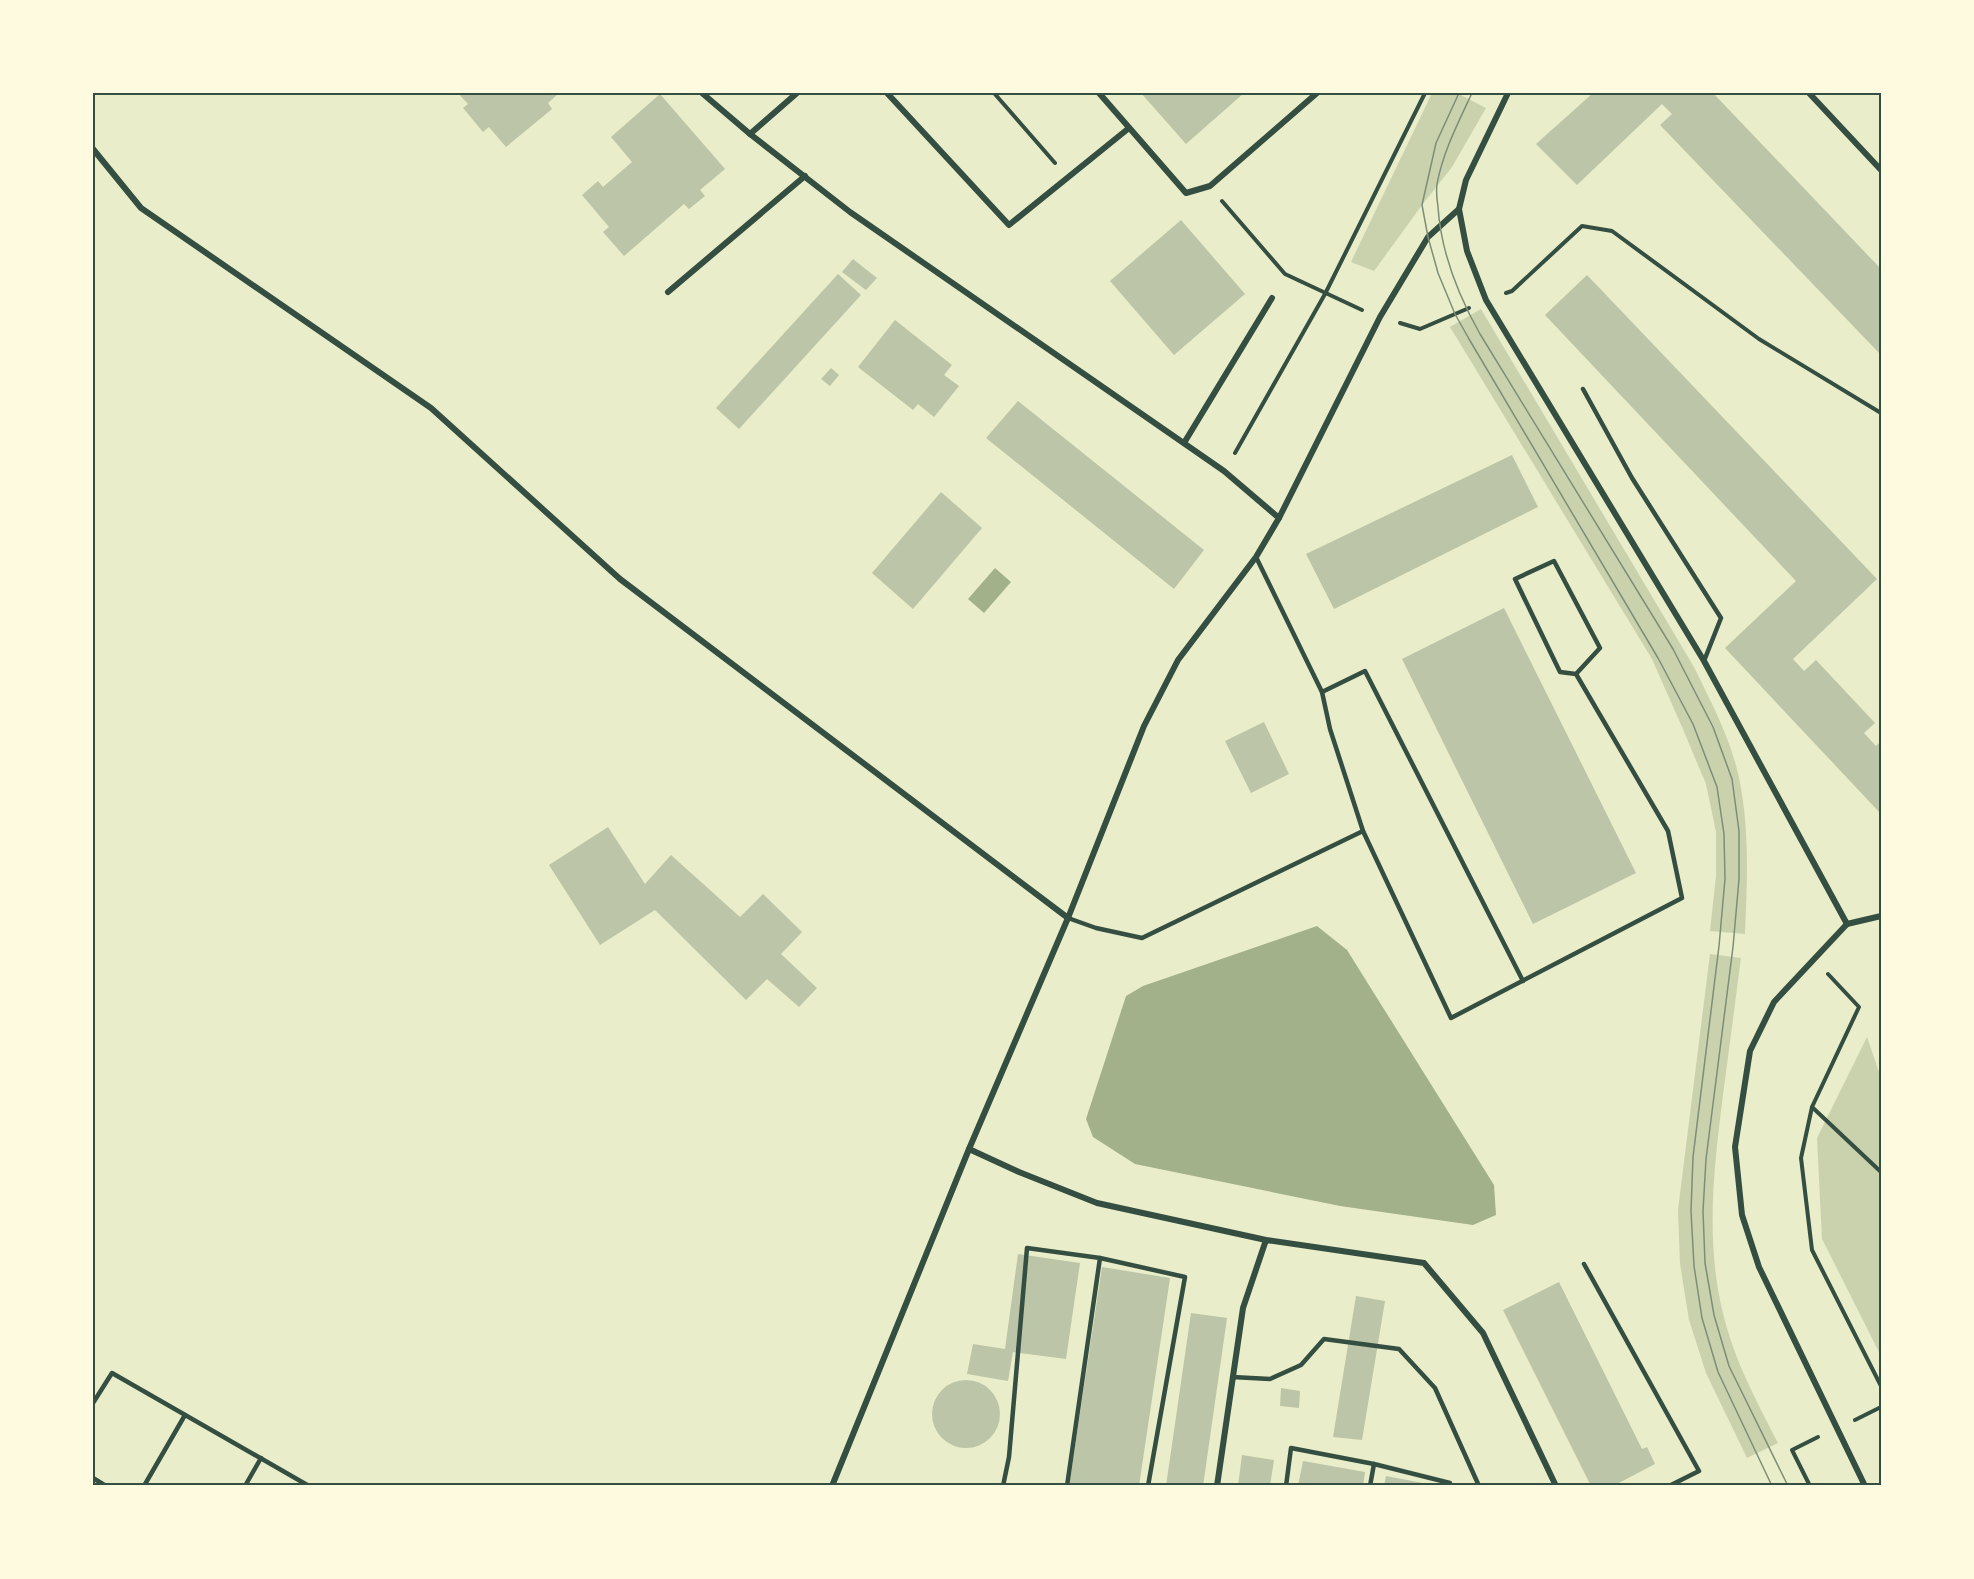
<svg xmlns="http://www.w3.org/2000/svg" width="1974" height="1579" viewBox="0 0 1974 1579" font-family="'DM Sans',sans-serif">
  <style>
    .green { fill: #cad2ad }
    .water { fill: #a3b18a }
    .building { fill: #bcc5a7 }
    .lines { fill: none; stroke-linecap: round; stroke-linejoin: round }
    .path { stroke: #344e41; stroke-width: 4 }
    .service { stroke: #344e41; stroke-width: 4.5 }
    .minor { stroke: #344e41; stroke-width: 6 }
    .tram { stroke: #7c8e77; stroke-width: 1.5 }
    .neatline { fill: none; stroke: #344e41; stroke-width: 2 }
  </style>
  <rect width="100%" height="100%" fill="#e9edc9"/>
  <g class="green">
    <polygon points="1432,93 1457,93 1486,108 1452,167 1422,205 1374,271 1351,262"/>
    <path d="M1481,309l213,358c17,35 37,72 45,111 11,52 8,104 6,156l-35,-3 6,-55v-44l-10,-48 -24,-57 -30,-68 -202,-332z"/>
    <path d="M1710,954l31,4c-6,46 -12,91 -18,137 -9,72 -18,146 0,218 11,47 33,87 55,130l-31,15 -41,-85 -17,-53 -9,-56 -2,-54z"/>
    <polygon points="1867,1037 1881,1078 1881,1356 1822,1239 1817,1138"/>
  </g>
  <g class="water">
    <polygon points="995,568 1011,582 984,613 968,599"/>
    <polygon points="1317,926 1347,950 1494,1185 1496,1215 1473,1225 1340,1206 1135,1164 1093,1137 1086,1119 1126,996 1143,986"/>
  </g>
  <g class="building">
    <polygon points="458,93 559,93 548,103 552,109 506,147 489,127 483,132 463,108 468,104"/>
    <polygon points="1141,93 1244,93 1186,144"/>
    <polygon points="1593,93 1713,93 1881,269 1881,355 1660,125 1672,114 1662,104 1577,185 1536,144"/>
    <polygon points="660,94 725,169 700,190 705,196 689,209 684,204 624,256 603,232 609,227 582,195 598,181 603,187 632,162 611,137"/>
    <polygon points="1181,220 1245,294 1174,355 1110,281"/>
    <polygon points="853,259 877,278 866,290 842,272"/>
    <polygon points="838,274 861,295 739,429 716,408"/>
    <polygon points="1587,275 1877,579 1793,659 1804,671 1816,660 1875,723 1864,733 1876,746 1881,741 1881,814 1725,648 1796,581 1545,315"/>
    <polygon points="895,320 952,365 944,375 959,386 934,417 918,404 913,410 858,367"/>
    <polygon points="831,368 839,375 830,386 821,379"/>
    <polygon points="1018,401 1204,550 1174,589 986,438"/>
    <polygon points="1512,455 1538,507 1334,609 1306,554"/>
    <polygon points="941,492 982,528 913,609 872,573"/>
    <polygon points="1504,608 1636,873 1533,924 1402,659"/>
    <polygon points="1264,722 1289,774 1251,793 1225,741"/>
    <polygon points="608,827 645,884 671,855 740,917 763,894 802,932 781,954 817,988 799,1007 767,979 746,1000 655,910 600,945 549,865"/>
    <polygon points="1018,1254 1080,1263 1066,1359 1013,1352 1008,1381 967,1374 973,1344 1005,1349"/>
    <polygon points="1102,1267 1170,1278 1139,1486 1069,1486"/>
    <polygon points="1559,1282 1642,1449 1647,1447 1655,1464 1613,1486 1591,1486 1503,1310"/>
    <polygon points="1356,1296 1385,1301 1362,1440 1333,1437"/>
    <polygon points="1191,1313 1227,1318 1203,1486 1166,1486"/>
    <circle cx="966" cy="1414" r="34"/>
    <polygon points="1281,1388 1300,1391 1299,1408 1280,1406"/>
    <polygon points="1242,1455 1274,1460 1270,1486 1238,1486"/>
    <polygon points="1303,1461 1365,1472 1363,1486 1298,1486"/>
    <polygon points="1386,1476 1433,1485 1432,1486 1384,1486"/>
  </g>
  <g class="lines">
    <g class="path">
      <polyline points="994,93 1055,163"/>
      <polyline points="1222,201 1285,274 1362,310"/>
      <polyline points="1506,293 1512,291 1582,226 1612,231 1759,339 1881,413"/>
      <polyline points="1400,323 1420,329 1469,308"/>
      <polyline points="1235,453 1325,294 1425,93"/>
      <polyline points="1828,974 1859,1007 1812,1107 1801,1158 1812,1250 1881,1386"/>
      <polyline points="1812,1107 1881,1172"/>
      <polyline points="1855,1420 1881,1407"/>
      <polyline points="1810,1486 1792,1450 1818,1437"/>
    </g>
    <g class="service">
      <polyline points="1583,389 1632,478 1721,618 1704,661"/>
      <polyline points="1256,557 1322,692 1330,729 1363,831 1451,1018 1682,898 1668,831 1576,674 1600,648 1554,561 1515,579 1560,672 1576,674"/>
      <polyline points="1322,692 1365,671 1523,981"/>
      <polyline points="1068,918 1096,928 1142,938 1363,831"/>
      <polyline points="1584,1264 1699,1471 1669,1486"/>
      <polyline points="1232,1377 1270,1379 1301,1365 1324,1339 1399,1349 1435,1388 1479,1486"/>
      <polyline points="93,1403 112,1373 309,1486"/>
      <polyline points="93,1478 106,1486"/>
      <polyline points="144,1486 185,1415"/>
      <polyline points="245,1486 261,1458"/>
      <polyline points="1003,1486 1009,1457 1027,1248 1100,1258 1185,1277 1148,1486"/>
      <polyline points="1067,1486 1100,1258"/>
      <polyline points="1286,1486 1291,1448 1374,1464"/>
      <polyline points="1370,1486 1374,1464 1450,1483 1450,1486"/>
    </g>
    <g class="minor">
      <polyline points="702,93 750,134 850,212 1224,471 1279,518"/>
      <polyline points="887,93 1009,225 1129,128"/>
      <polyline points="1099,93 1186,193 1210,186 1317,93"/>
      <polyline points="1809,93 1881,170"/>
      <polyline points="750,134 797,93"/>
      <polyline points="93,149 141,208 431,408 620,579 1068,918"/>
      <polyline points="1459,209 1467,251 1486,300 1704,661 1847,924"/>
      <polyline points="668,292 805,176"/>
      <polyline points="1184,443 1272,298"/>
      <polyline points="1847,924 1774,1002 1750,1051 1735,1147 1742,1215 1759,1267 1865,1486"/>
      <polyline points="1847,924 1881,916"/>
      <polyline points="969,1149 1019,1172 1097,1203 1266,1240 1424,1263 1483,1333 1556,1486"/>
      <polyline points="832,1486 969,1149 1068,918 1144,726 1178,660 1256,557 1279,518 1380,317 1428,237 1459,209 1466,180 1508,93"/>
      <polyline points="1217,1486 1243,1308 1266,1240"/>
    </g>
    <g class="tram">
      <polyline points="1459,93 1436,143 1422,205 1428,237 1438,273 1455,314 1469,339 1658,658 1693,724 1717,787 1724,834 1725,879 1719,946 1693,1157 1691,1211 1694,1266 1702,1318 1718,1372 1772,1486"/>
      <path d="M1472,93c-14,30 -29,59 -35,91 -1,7 0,16 1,23 3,46 20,88 42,127l193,315 40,78 19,52 7,52v48l-6,68 -27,212 -3,52 2,52 9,52 15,51 59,120"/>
    </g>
  </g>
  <rect width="1974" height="1579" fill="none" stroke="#fefae0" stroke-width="189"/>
  <rect x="94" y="94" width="1786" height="1390" class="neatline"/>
</svg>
